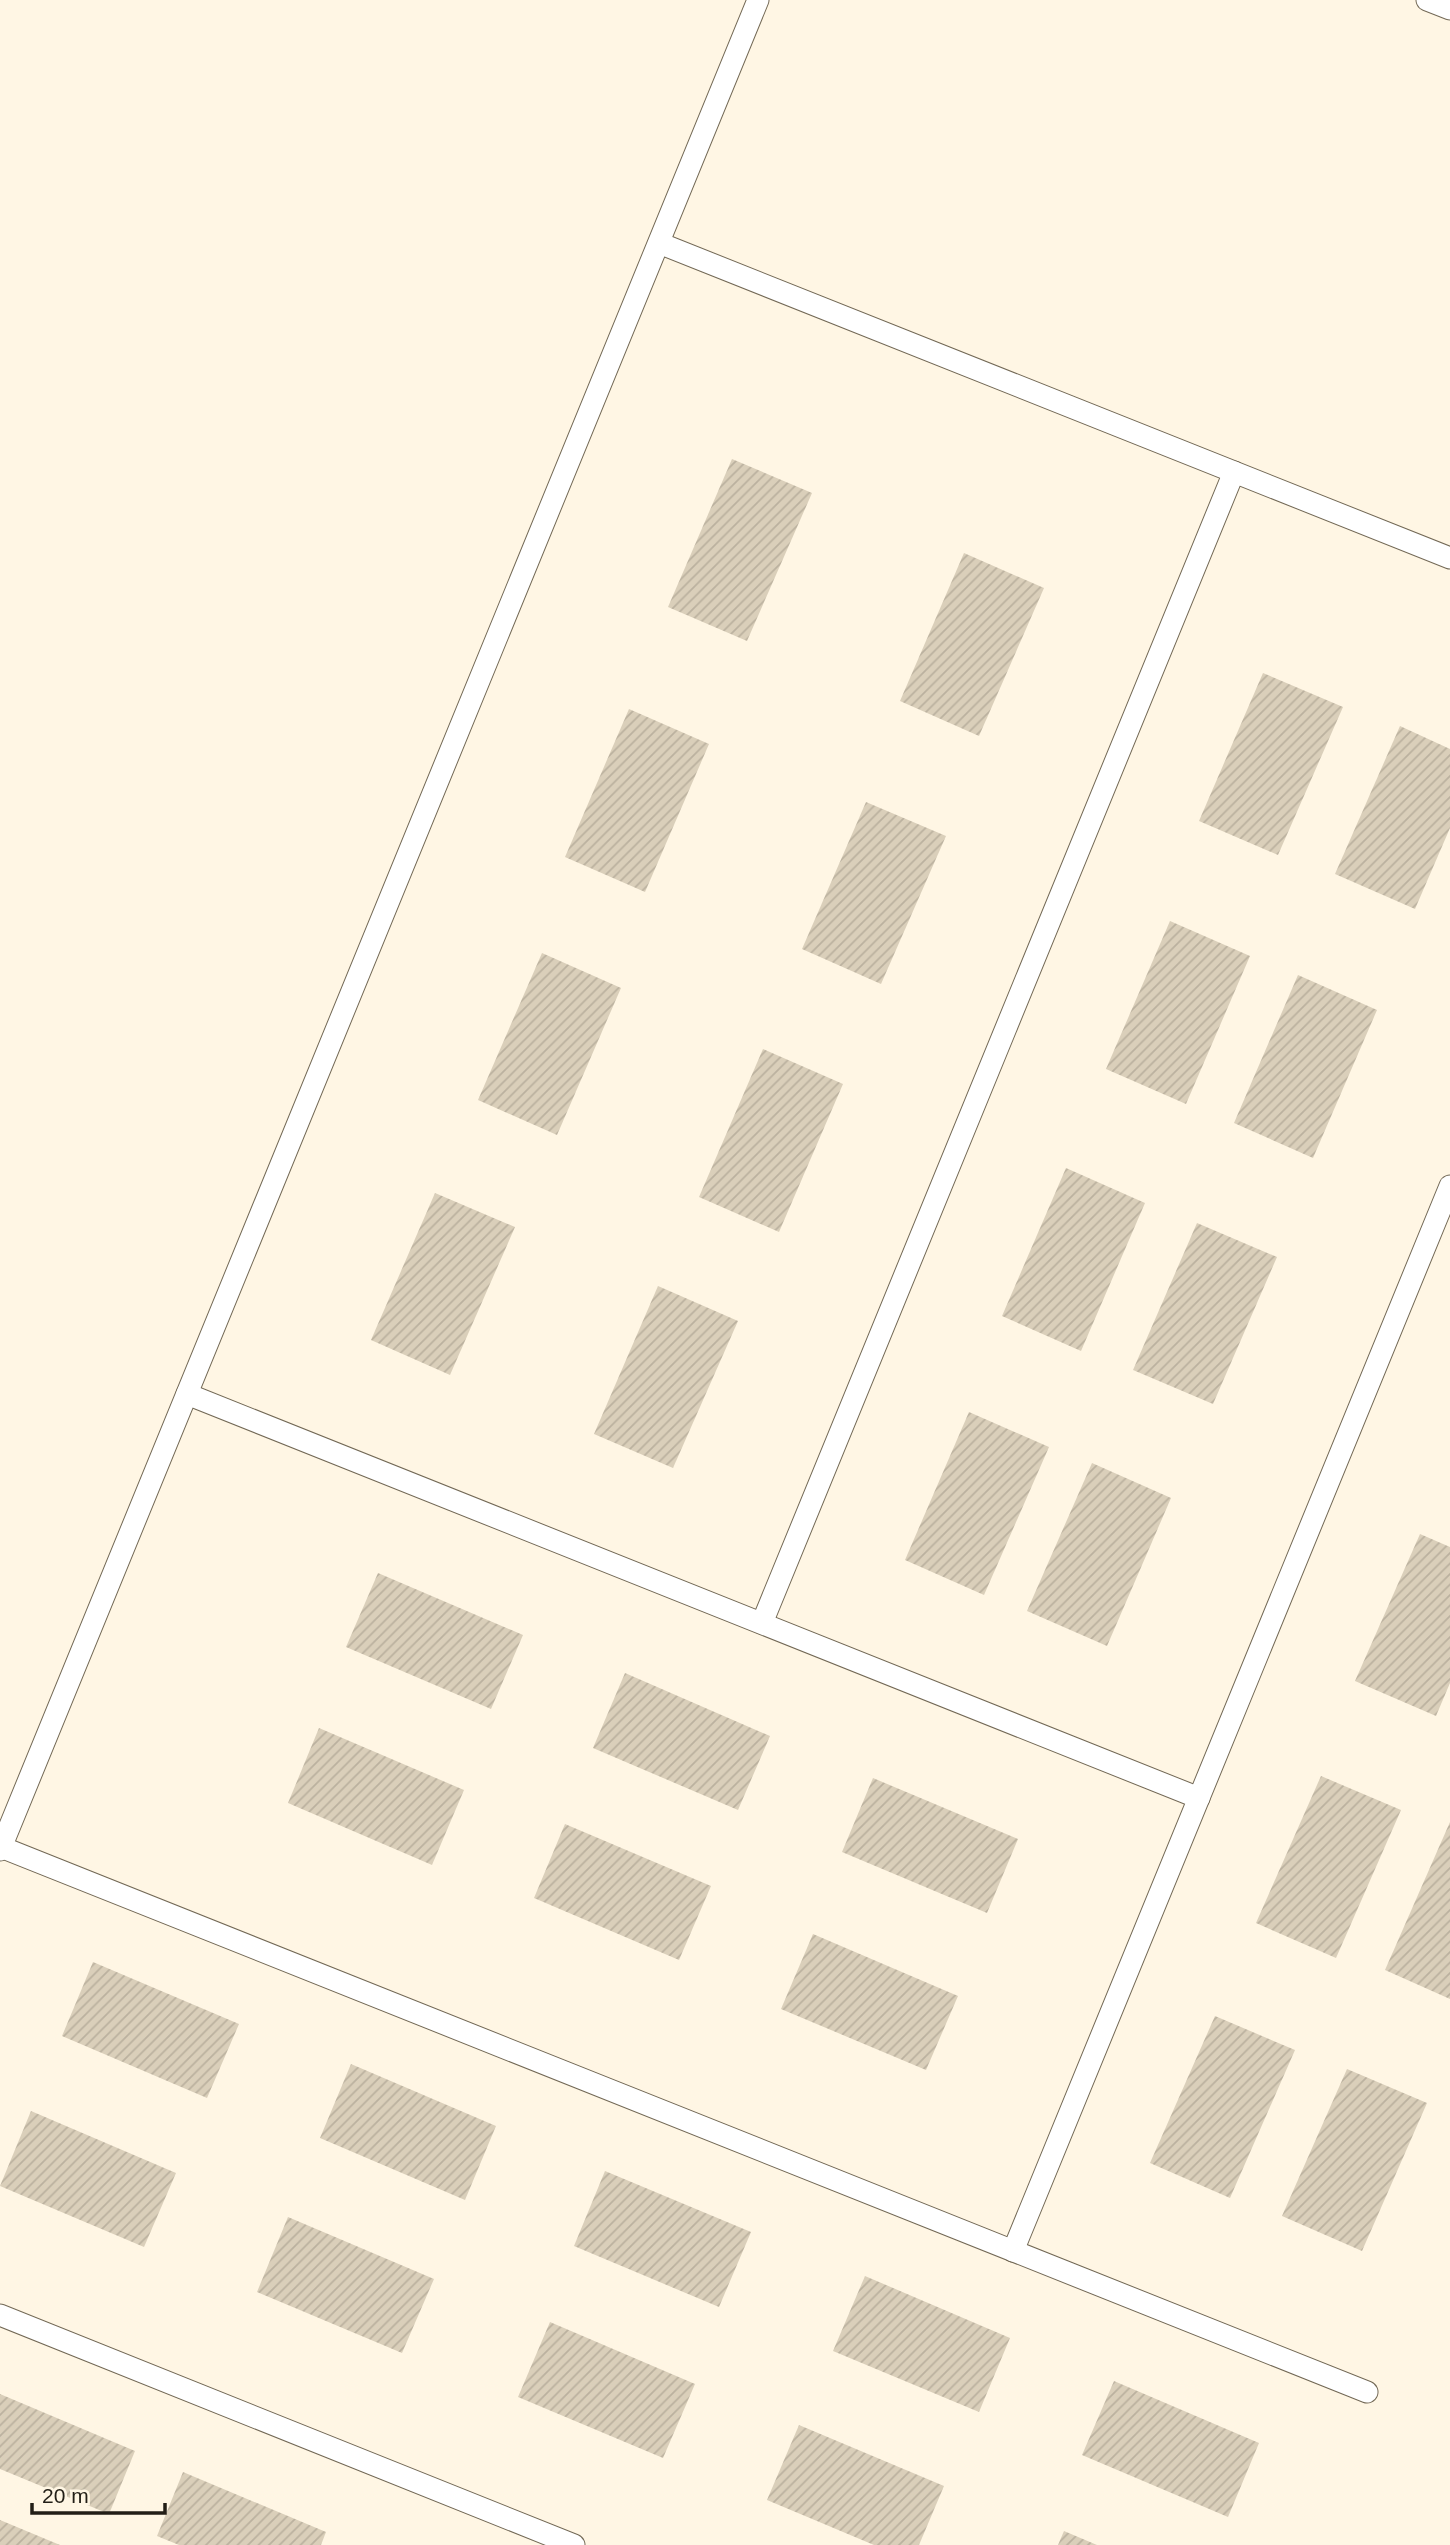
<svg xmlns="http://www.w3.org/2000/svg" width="1450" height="2545" viewBox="0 0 1450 2545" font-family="Helvetica,sans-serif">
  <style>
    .building { fill: url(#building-hatch) }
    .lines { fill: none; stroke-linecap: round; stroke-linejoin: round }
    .lane-casing { stroke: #736956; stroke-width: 23 }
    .lane { stroke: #fff; stroke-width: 21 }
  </style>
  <defs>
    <pattern id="building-hatch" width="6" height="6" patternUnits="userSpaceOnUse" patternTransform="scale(1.75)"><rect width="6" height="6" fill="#dacfba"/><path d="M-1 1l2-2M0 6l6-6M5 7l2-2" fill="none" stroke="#bbb19f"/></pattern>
  </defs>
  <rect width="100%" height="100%" fill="#fff6e4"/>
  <g class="building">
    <polygon points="732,459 812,493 747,641 668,607"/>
    <polygon points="964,553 1044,588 979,736 900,701"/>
    <polygon points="1263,673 1343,707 1278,855 1199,821"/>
    <polygon points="629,709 709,744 645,892 565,857"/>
    <polygon points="1400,726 1450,749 1450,828 1415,909 1335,874"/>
    <polygon points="866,802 946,836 881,984 802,949"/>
    <polygon points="1170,921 1250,956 1186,1104 1106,1069"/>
    <polygon points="542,953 621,988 557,1135 478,1100"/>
    <polygon points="1298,975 1377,1010 1313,1158 1234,1123"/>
    <polygon points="763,1049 843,1084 779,1232 699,1197"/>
    <polygon points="1066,1168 1145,1203 1081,1351 1002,1316"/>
    <polygon points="435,1193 515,1227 450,1375 371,1340"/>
    <polygon points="1197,1223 1277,1257 1213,1404 1133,1370"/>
    <polygon points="658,1286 738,1321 673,1468 594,1434"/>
    <polygon points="969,1412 1049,1447 984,1595 905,1560"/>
    <polygon points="1092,1463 1171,1498 1107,1646 1027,1611"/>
    <polygon points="1420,1534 1450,1547 1450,1683 1436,1716 1355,1681"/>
    <polygon points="378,1573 523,1635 491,1709 346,1647"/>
    <polygon points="625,1673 770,1736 738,1810 593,1748"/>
    <polygon points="319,1728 464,1790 432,1865 288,1803"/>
    <polygon points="1321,1776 1401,1810 1336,1958 1256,1923"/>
    <polygon points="873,1778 1018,1839 987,1913 842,1852"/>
    <polygon points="1450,1822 1450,1999 1385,1970"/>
    <polygon points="565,1824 711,1886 679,1960 534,1898"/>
    <polygon points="813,1934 958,1996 926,2070 781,2009"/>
    <polygon points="93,1962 239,2024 207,2098 62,2036"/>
    <polygon points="1215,2016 1295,2050 1230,2198 1150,2163"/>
    <polygon points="351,2064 496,2126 465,2200 320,2138"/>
    <polygon points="1347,2069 1427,2103 1362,2251 1282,2216"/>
    <polygon points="31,2111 176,2173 144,2247 0,2186"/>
    <polygon points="605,2171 751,2232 719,2307 574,2246"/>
    <polygon points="288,2217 434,2279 402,2353 257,2292"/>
    <polygon points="865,2276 1010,2338 979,2412 833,2351"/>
    <polygon points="550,2322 695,2384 663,2458 518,2397"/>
    <polygon points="1114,2381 1259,2443 1228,2517 1082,2455"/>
    <polygon points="0,2394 135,2451 109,2514 0,2469"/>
    <polygon points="799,2425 944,2486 919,2545 874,2545 767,2500"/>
    <polygon points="183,2472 326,2532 321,2545 179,2545 157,2536"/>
    <polygon points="0,2520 60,2545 0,2545"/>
    <polygon points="1064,2531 1097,2545 1058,2545"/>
  </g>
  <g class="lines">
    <defs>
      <g id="lane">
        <polyline points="1427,0 1450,9"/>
        <polyline points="659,243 1450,558"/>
        <polyline points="187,1394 1199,1798"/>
        <polyline points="762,1623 1234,472"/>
        <polyline points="1,1847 1367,2392"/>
        <polyline points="0,1850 758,0"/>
        <polyline points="1013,2251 1450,1186"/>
        <polyline points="0,2315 574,2545"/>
      </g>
    </defs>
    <use href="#lane" class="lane-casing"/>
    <use href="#lane" class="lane"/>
  </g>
  <path d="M32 2503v10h133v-10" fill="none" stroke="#221e16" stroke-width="3.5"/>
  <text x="42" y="2503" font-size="21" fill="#221e16" stroke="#fff6e4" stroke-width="5" paint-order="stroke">20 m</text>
</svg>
